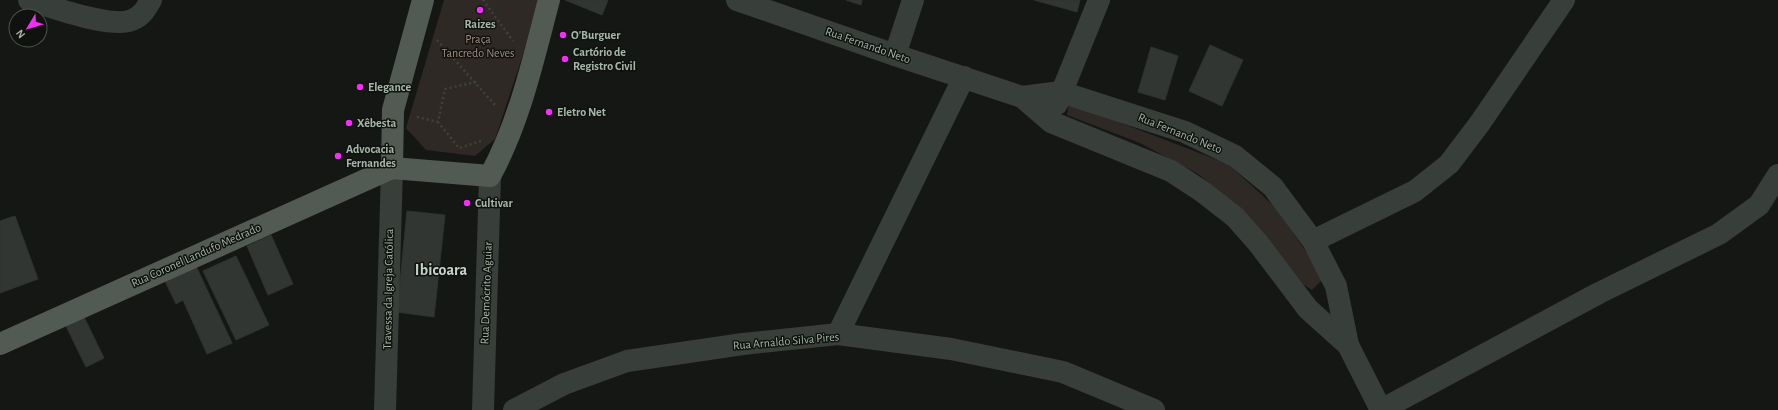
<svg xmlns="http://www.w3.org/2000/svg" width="1778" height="410" viewBox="0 0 1778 410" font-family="'Alegreya Sans',sans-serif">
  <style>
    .green { fill: #2f2925 }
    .building { fill: #323633; stroke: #2f3330 }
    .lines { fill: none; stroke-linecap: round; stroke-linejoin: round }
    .path { stroke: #3c433c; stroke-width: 2.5; stroke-dasharray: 2 3; stroke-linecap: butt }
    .minor { stroke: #383e39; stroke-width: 22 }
    .major { stroke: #525b53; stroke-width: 22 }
    .poi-dot { fill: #f32ef5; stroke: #101210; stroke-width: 1.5 }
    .labels { text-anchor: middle; stroke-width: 3; stroke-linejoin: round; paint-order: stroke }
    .poi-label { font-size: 12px; font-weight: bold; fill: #a6b7a7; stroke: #101210; text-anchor: start }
    .park-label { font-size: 12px; fill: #a38b7d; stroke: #101210 }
    .street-label { font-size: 12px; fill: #a6b7a7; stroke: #101210 }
    .district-label { font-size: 16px; font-weight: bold; fill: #c7d3c8; stroke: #101210 }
  </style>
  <rect width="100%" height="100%" fill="#151715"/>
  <g class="green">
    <polygon points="444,0 541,0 495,139 475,156 426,150 406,128"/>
    <polygon points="1069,103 1228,164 1276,208 1324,278 1312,290 1303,284 1243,210 1198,174 1140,143 1067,115"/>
  </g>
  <g class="building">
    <polygon points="565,0 608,0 602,15"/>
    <polygon points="846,0 862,0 861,5"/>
    <polygon points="1034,0 1080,0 1077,12"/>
    <polygon points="1210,45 1243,60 1222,106 1189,91"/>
    <polygon points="1151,47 1178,56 1165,100 1138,92"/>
    <polygon points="407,211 445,215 434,317 397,312"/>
    <polygon points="15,216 38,279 0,293 0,221"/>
    <polygon points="271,235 293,284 268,295 247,246"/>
    <polygon points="236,256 269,325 236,340 203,271"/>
    <polygon points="196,266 232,343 207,354 183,300 176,304 165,281"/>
    <polygon points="84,317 104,358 86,367 66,326"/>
  </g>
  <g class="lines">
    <g class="path">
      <polyline points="483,0 513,41"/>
      <polyline points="437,40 495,105"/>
      <polyline points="476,82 445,89 438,122 459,148 481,141"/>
      <polyline points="417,117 438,122"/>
    </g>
    <g class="minor">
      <path d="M29,0c23,7 82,29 103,20 10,-4 14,-11 19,-20"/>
      <polyline points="737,0 895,55 1022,97 1051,122 1171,171 1203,192 1235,217 1258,243 1308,309 1348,345"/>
      <polyline points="895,55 913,0"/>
      <polyline points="1022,97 1061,92 1185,132 1235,156 1273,187 1313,241 1336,286 1348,345 1381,410"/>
      <polyline points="1057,104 1099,0"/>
      <polyline points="1313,241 1415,191 1449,164 1480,123 1564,0"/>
      <polyline points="838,334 964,77"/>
      <polyline points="385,410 392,168"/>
      <polyline points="483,410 490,176"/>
      <polyline points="514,410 564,384 627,361 743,344 838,334 951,349 1063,372 1154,410"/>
      <polyline points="1381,410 1599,293 1719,234 1759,205 1778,175"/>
    </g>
    <g class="major">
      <polyline points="392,168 393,110 423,0"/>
      <path d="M0,344l392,-176 98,8c30,-55 43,-116 59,-176"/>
    </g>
  </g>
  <g class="poi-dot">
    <circle cx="480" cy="10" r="4"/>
    <circle cx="563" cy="35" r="4"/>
    <circle cx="565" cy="59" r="4"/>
    <circle cx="360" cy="87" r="4"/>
    <circle cx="549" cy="112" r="4"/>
    <circle cx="349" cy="123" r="4"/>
    <circle cx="338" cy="156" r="4"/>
    <circle cx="467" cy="203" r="4"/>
  </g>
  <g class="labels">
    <g class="poi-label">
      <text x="480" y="28" text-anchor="middle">Raizes</text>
      <text x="571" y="39">O'Burguer</text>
      <text x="573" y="56">Cartório de<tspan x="573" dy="14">Registro Civil</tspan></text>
      <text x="368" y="91">Elegance</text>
      <text x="557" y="116">Eletro Net</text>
      <text x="357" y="127">Xêbesta</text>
      <text x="346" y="153">Advocacia<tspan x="346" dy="14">Fernandes</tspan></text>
      <text x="475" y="207">Cultivar</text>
    </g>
    <g class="park-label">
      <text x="478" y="43">Praça<tspan x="478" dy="14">Tancredo Neves</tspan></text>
    </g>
    <g class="street-label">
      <text transform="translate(868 45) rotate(19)" y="4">Rua Fernando Neto</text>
      <text transform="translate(1180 133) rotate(22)" y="4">Rua Fernando Neto</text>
      <text transform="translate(196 255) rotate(-24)" y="4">Rua Coronel Landufo Medrado</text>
      <text transform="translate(388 289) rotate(-89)" y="4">Travessa da Igreja Católica</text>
      <text transform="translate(486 293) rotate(-88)" y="4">Rua Demócrito Aguiar</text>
      <text transform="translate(786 341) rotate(-5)" y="4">Rua Arnaldo Silva Pires</text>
    </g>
    <g class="district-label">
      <text x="441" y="275">Ibicoara</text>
    </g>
  </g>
  <g transform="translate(28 28) rotate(232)"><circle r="19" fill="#101210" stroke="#4c544c"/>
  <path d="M0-3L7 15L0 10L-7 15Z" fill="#f32ef5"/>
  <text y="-6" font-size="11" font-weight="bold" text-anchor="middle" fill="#a6b7a7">N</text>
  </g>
</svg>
